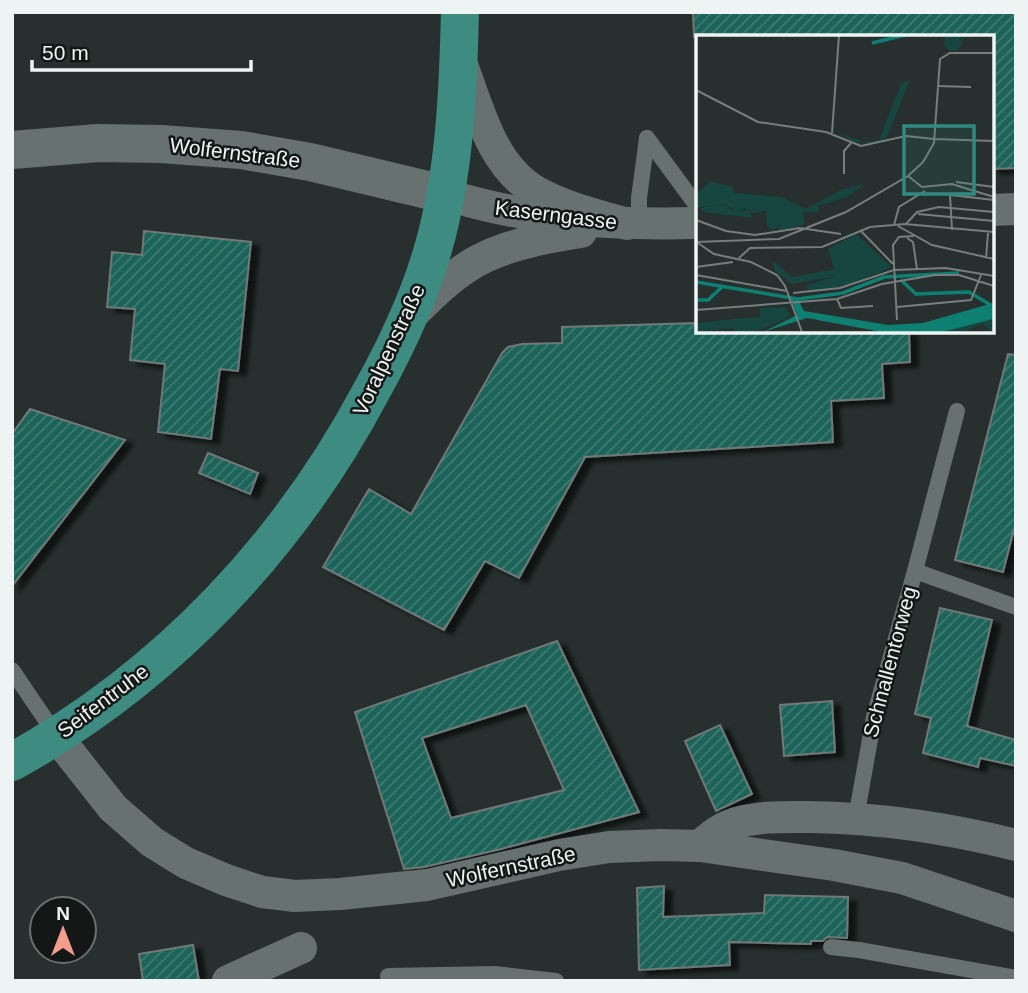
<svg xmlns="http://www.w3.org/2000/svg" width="1028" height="993" viewBox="0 0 1028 993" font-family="Arial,sans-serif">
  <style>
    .building { fill: url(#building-hatch); stroke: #6f7977; stroke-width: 2; fill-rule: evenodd; filter: url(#shadow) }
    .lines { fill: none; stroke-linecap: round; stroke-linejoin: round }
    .service { stroke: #67716f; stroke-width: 16 }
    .minor { stroke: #67716f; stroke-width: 32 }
    .secondary { stroke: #67716f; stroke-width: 38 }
    .primary { stroke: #3e8c81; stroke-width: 38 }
    .labels { text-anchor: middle; stroke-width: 5; stroke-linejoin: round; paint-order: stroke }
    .street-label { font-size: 21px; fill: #eef4f3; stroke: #131716 }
    .inset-river { fill: none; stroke: #0d8072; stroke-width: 3.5 }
    .inset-road { fill: none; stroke: #777e7d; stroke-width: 2 }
    .view { fill: #308982; fill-opacity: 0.15; stroke: #308982; stroke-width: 3.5 }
    .inset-edge { fill: none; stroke: #eef4f3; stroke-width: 3.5 }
  </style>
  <defs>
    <pattern id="building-hatch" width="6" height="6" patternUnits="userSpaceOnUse" patternTransform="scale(1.75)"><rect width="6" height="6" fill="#1e645a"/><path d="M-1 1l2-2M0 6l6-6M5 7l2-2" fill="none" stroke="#3f7b72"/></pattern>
    <filter id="shadow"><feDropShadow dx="8" dy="4.5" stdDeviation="2" flood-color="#0009"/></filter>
  </defs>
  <rect width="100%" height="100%" fill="#27302e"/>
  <g class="building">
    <polygon points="693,12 1016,12 1016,168 991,169 991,37 694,37"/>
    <polygon points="144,231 251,242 238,371 220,369 211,439 158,432 165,364 130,360 135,309 107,307 112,252 142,255"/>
    <polygon points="697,323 697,331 909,331 910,362 882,364 884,398 831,401 833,442 585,457 519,578 485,561 444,630 323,567 369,489 411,514 502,353 508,347 522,344 562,343 562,327"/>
    <polygon points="1008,354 1016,355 1016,521 1003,572 955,560"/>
    <polygon points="30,409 125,440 12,586 12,434"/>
    <polygon points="208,453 258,473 250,494 199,473"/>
    <polygon points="940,608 992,620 967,726 1016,740 1016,766 980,758 978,767 923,753 931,718 915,714"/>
    <path d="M557,641l82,171 -138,37 -77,18 -20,2 -49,-157zM526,705l38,85 -113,28 -29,-80z"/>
    <polygon points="832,701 835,752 784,756 780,705"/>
    <polygon points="720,725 752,794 716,811 685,741"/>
    <polygon points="664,886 663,917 764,913 765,895 848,897 847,938 827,937 823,941 811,941 811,944 729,942 730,965 639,970 637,888"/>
    <polygon points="193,945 199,981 143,981 139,954"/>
  </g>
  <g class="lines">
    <g class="service">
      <polyline points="647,138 697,206"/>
      <polyline points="639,224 639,198 647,138"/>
      <polyline points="915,571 957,411"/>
      <polyline points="12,670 56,735"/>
      <polyline points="856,818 874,717 915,571 1016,607"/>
      <polyline points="831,947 859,950 1016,978"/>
      <polyline points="388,976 495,974 556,981"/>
    </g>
    <g class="minor">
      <path d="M461,62c17,45 30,103 74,129 28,16 62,24 92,33"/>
      <path d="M444,194c86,27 164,31 253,29"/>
      <polyline points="991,210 1016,209"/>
      <path d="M412,315c22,-22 45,-45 73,-58 30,-14 64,-20 96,-25"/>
      <polyline points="57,737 113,808 152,842 186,863 226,880 262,892 295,896 340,894 427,885 559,855 609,847 661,845 700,846 834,865 902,878 1016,916"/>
      <path d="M700,846c11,-10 21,-18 36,-23 23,-7 49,-6 74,-6 70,1 138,11 206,28"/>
      <polyline points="228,981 301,948"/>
    </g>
    <polyline class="secondary" points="12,150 98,143 161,144 241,150 310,162 444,194"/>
    <path class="primary" d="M12,762c155,-86 278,-217 360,-372 25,-45 47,-92 61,-141 22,-76 25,-158 27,-237"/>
  </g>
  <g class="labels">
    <g class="street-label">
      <text transform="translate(235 153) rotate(7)" y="7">Wolfernstraße</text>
      <text transform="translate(556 215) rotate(7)" y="7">Kaserngasse</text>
      <text transform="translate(389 350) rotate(-65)" y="7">Voralpenstraße</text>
      <text transform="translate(890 662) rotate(-75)" y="7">Schnallentorweg</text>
      <text transform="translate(103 701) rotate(-37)" y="7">Seifentruhe</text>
      <text transform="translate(511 867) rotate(-12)" y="7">Wolfernstraße</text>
    </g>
  </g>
  <g transform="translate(696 35)">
    <rect width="298" height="298" fill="#27302e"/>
    <path d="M248 7a9 9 0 1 1 18 0a9 9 0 1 1-18 0ZM28,169l11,9 14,-3 4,8 -49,-6 -4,-4zM87,173v12l-9,11 -7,-5 -1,-17z" fill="#16463f"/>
    <path d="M214,45l-23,57 -10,7 -23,-2 -17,-10 26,10 16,-2 22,-56zM14,146l22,6 2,6 47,4 25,12 35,-19 24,-7 -18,14 -29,9 1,6h-16l2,12 -27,8 5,-24 -30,5 -9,-5 -8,7 -10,-1 8,-5 -10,-5 -28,4v-13zM77,226l19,16 43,-8 2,7 -45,8 -17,-13zM297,284l-1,13 -10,-8 -18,8h-22z" fill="#16463f"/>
    <path d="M89,272l6,9 -35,16h-23v-13l27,-2v-9z" fill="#16463f"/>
    <path d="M160,199l36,33 -40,17 -44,8 -1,-7 29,-9 -8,-27zM37,284v9l-37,4v-9z" fill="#16463f"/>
    <path d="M95,263l7,1 6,12 84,14 35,-2 70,-20v16l-51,13h-60l-75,-14 -44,14 34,-17z" fill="#0d8072"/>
    <path class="inset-river" d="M176,8l33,-8M205,245l15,14 53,-2 25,15M0,247l102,17 45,-6 41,-16 75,-4M0,265h12l15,-14"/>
    <path class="inset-road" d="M241,51l34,1M0,55l62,32 68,10 35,14 45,-10 28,3M136,98l7,-98M238,104l60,2M148,139v-23l7,-8M212,141l14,11 30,-3 42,13M260,147l38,5M222,179l76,7M0,185l30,11 29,4 45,-7 41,6M210,189l11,-12 22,-5 55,5M198,190l5,-18 26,-16M202,191l34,19 62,14M164,195l33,34M256,195l-2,-35 44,5M211,203l6,4 4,27M0,207l83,-3 67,-27 62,-36 15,-14 11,-19 6,-84 10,-6h44M2,208l16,11 37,8 26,13 8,11 17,46M43,223l11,-10 72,-1 48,-20 35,-3 89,8M290,224l2,-26M0,232l37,-5M0,240l91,16M97,258l47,-5 54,-18 52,-2 48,8M141,264l4,9 32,-2M201,272l74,-7 10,-25M0,275l141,-11 45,-15 53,-9h24l35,11M201,285l-4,-75 6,-8 15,-1"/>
    <path class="view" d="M208,91h70v68h-70z"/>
    <rect width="298" height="298" class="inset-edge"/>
  </g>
  <rect width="1028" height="993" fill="none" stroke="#eef4f3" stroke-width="28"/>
  <g transform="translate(63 930)"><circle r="33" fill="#131716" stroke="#6b6f6e" stroke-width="2"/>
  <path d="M0-5L12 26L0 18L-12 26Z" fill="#f49d8d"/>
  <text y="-10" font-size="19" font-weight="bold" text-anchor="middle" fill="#eef4f3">N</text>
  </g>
  <path d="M32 60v10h219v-10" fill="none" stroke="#eef4f3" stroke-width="3.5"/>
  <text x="42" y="60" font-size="21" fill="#eef4f3" stroke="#131716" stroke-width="5" paint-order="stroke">50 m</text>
</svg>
